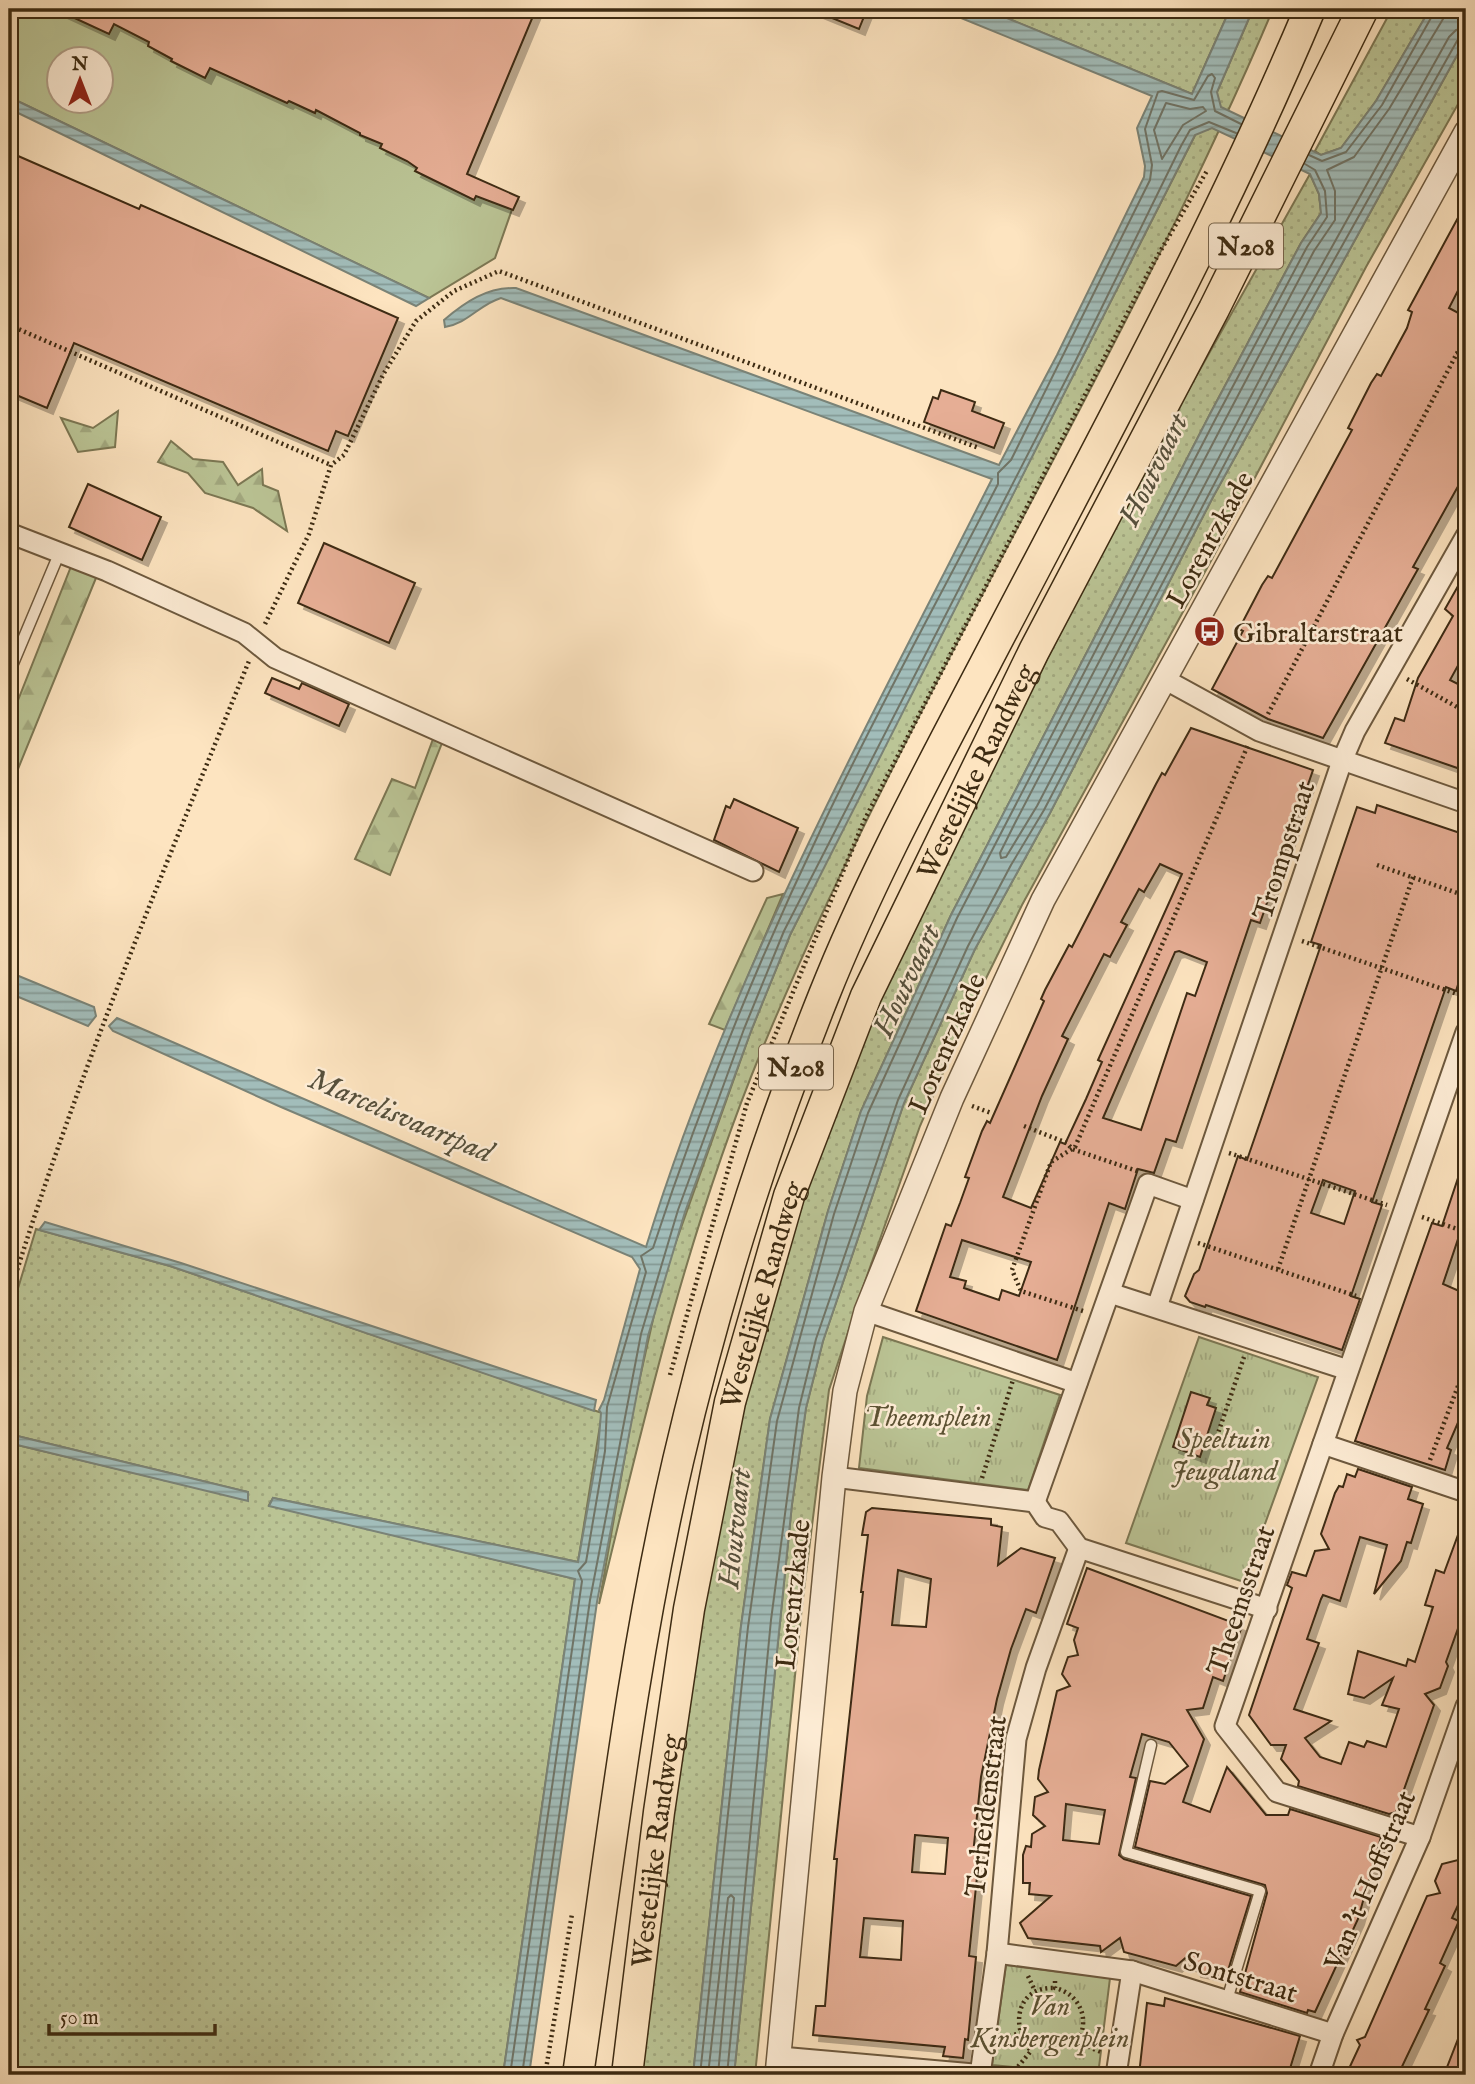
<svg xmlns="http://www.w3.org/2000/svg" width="1475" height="2084" viewBox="0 0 1475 2084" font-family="'IM FELL English',serif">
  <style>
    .grass { fill: url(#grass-dots); stroke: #7c7854; stroke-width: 2 }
    .forest { fill: url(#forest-firs); stroke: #7c7854; stroke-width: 2 }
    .park { fill: url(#park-tufts); stroke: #7c7854; stroke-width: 2 }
    .garden { fill: #bbc596; stroke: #7c7854; stroke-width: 2; fill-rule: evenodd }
    .water { fill: url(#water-rules); stroke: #7a8377; stroke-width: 2 }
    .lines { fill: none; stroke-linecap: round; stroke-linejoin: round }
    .shore { stroke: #707466; stroke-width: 2 }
    .building { fill: #e6ae95; stroke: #3d2b12; stroke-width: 2; fill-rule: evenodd; filter: url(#shadow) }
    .service-casing { stroke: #6d593e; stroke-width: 13 }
    .minor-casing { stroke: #6d593e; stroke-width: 23 }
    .tertiary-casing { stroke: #6d593e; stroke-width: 26 }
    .primary-casing { stroke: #3d2b12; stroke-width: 33 }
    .path { stroke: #3d2b12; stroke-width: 4.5; stroke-dasharray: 2 3.5; stroke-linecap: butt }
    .service { stroke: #feedd6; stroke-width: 10 }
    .minor { stroke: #feedd6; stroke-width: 19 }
    .tertiary { stroke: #feedd6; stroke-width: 23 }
    .primary { stroke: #fde4c0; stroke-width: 30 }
    .labels { text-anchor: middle; stroke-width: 5; stroke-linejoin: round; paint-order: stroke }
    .shield { fill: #feedd6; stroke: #77654d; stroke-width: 2 }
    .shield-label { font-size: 26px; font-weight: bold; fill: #3d2b12 }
    .street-label { font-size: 28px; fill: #3d2b12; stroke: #feedd6 }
    .poi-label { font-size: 28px; fill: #3d2b12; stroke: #feedd6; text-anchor: start }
    .park-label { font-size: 28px; font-style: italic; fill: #5c5233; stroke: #feedd6 }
    .water-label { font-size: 30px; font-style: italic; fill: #56503c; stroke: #feedd6 }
  </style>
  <defs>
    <pattern id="grass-dots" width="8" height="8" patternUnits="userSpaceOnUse" patternTransform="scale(1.75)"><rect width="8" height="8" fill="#bbc596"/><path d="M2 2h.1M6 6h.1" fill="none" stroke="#a2a980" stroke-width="1.8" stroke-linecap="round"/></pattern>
    <pattern id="forest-firs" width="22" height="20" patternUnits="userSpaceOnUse" patternTransform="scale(1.75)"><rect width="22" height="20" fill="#bbc596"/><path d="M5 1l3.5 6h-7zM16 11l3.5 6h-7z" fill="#a2a980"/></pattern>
    <pattern id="park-tufts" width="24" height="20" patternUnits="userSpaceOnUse" patternTransform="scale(1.75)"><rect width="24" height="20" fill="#bbc596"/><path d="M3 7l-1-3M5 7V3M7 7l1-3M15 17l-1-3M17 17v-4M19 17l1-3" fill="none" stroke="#a2a980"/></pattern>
    <pattern id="water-rules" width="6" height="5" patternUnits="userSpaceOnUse" patternTransform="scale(1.75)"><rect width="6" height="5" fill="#a2bdba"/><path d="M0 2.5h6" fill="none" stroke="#859a96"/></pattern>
    <filter id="shadow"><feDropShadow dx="6" dy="6" stdDeviation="0" flood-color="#0004"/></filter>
  </defs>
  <rect width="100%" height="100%" fill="#fde4c0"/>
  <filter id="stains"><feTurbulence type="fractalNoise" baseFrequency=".00286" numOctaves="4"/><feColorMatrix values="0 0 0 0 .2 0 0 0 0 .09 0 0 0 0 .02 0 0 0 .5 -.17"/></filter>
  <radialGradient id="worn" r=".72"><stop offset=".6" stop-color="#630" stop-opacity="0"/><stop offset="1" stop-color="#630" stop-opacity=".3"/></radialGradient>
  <g class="grass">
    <polygon points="985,9 1230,9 1192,94"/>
    <path d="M1253,9h20c-151,357 -363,685 -512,1043 -73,177 -117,366 -162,552l35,-200 27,-120 90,-253 39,-96 31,-63 396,-780z"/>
    <polygon points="1392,9 1430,9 1376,101 1341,148 1321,155 1315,151"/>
    <polygon points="1466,39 1466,90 1366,267 1212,559 1022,905 967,1017 920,1126 862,1290 829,1390 802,1606 755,2075 734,2075 792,1504 806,1408 823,1341 904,1103 975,949 1050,813 1213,497"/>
    <polygon points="1310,174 1319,194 1321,213 1301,243 1210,414 951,915 861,1111 828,1211 770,1419 741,1626 693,2075 638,2075 691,1651 753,1348 826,1128 866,1030 956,835 1162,437"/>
    <polygon points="36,1229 170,1266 602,1413 578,1562 273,1498 269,1505 575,1579 503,2075 9,2075 9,1443 248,1500 248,1492 9,1434 9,1318"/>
  </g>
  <g class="forest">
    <polygon points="118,411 115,447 78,452 61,418 93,428"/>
    <polygon points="171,441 193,459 223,462 238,485 262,469 263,485 278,491 287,531 253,508 205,493 188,473 158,462"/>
    <polygon points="72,564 98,573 9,791 9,723"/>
    <polygon points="433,739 442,743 390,875 355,859 392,779 415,788"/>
    <polygon points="783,894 725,1030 709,1024 767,898"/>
  </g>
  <g class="park">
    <polygon points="883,1337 1060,1395 1028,1490 859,1468 867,1396"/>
    <polygon points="1199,1337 1318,1377 1244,1582 1126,1543"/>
    <polygon points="1006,1965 1110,1978 1098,2075 992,2065"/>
  </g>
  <path class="garden" d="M9,9h100l407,189 -21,60 -66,40 -420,-201zM60,60h42v42h-42z"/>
  <g class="water">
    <path d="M939,9h46l207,85 38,-85h23l-36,83 4,15 100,48 20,-7 35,-47 54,-92h36v30l-253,458 -163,316 -75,136 -71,154 -81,238 -17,67 -14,96 -58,571h-41l48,-449 29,-207 58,-208 33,-100 90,-196 259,-501 91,-171 20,-30 -2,-19 -9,-20 -98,-46 -17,7 -405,800 -39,96 -66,181 -37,124 -51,266 -68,473h-26l72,-496 -306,-73 4,-8 305,64 20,-112 3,-37 -2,-3 5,-10 36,-131 -8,-12 -351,-150 -168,-76 -4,-5 8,-8 529,229c83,-271 219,-516 346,-768l-491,-181c-21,6 -34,26 -56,29l-1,-7c21,-18 43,-33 72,-32l483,177 58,-110 87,-178 1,-11 -8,-38 15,-32z"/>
    <polygon points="9,97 429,298 416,306 14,111 9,109"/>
    <polygon points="9,972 94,1007 96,1016 88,1026 9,993"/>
    <polygon points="45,1222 181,1263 596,1400 594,1411 170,1266 39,1230"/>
    <polygon points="9,1434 248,1492 248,1501 9,1443"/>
  </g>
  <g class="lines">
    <g class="shore">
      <polyline points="1445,9 1443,19 1389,109 1354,157 1327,170 1335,191 1335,220 1314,251 1224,422 1015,823 1000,853 1001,858 1006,857 1037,806 1285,331 1449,37 1456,30 1466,28"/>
      <polygon points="1166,103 1190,109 1203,107 1206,111 1183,125 1162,159 1154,130"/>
      <polyline points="1309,155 1322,161 1346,152 1382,105 1436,9"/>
      <path d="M510,2075l72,-494 -4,-10 8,-9 19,-111 2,-44 39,-135 -5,-16 12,-8c47,-143 103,-283 168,-419 55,-117 118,-230 177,-345v-11l13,-13 139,-280 2,-15 -7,-36 13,-37 4,-1 32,9 14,-24 4,-2 3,4 -4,14 4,19 26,13"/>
      <polyline points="522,2075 590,1600 641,1334 678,1210 744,1029 784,931 1076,360 1181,146 1190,130 1209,122 1236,133"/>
      <polyline points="700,2075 748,1627 777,1421 834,1214 868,1113 957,918 1216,418 1307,247 1327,217 1325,191 1315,170 1305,164"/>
      <polyline points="708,2075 728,1898 731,1895 734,1898 718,2075"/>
      <polyline points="727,2075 771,1620 799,1408 816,1339 898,1100 968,946 1011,865 1044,810 1292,335 1457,41 1466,37"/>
    </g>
  </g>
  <g class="building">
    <polygon points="55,9 536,9 467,174 519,197 513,210 476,196 474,200 415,171 417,168 407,161 380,148 382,144 360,135 360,133 316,110 315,113 289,101 287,103 210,68 205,78 171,61 172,59 148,46 149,42 114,24 109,34"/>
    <polygon points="810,9 867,9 859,29"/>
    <polygon points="9,152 139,209 141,205 398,318 348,436 336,431 328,451 74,343 47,408 9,392"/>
    <polygon points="1466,203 1466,275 1449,308 1466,317 1466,472 1413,567 1418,569 1323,738 1268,719 1212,689 1243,631 1239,629 1262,585 1268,576 1272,578 1352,430 1348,428 1371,383 1377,374 1381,376 1407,328 1412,312 1408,310"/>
    <polygon points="941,390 975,402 972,411 1004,423 994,448 924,422 933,397 938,399"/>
    <polygon points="88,484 161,517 142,560 69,527"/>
    <polygon points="324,543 415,583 389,643 298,603"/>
    <polygon points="1466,572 1466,651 1450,680 1466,688 1466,771 1385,743 1395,718 1404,721 1418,678 1453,616 1445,609"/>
    <polygon points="272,678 299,689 302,683 349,704 339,726 265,693"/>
    <path d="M1191,728l122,42 -53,153 -9,-3 -75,222 -10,-3 -12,34 -16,-4 -13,40 -16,-6 -52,157 -141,-49 30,-87 5,2 9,-23 9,-25 -4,-1 17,-46 5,-10 3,2 54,-122 -3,-2 4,-9 24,-45 3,2 84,-163 6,-11 3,2zM1160,864l22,10 -84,186 4,2 -16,37 -21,45 -5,-2 -29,66 -28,-11 39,-101 26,-57 -6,-3 42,-82 6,3 17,-32 -6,-3 18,-33 5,3zM1179,951l28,11 -12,34 -8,-3 -46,137 -38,-12 72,-166zM962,1240l69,22 -12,34 -17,-6 -3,10 -35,-12 2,-7 -16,-4z"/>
    <polygon points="734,799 798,828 779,872 714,840 726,806 730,808"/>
    <path d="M1377,805l89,30v124l-10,32 -10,-4 -74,215 10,3 -31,91 9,3 -18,51 -136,-45 -1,2 -15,-5 -5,-6 9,-22 5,-4 39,-114 9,4 74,-215 -10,-3 46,-135 18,6zM1323,1180l32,11 -11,33 -33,-11z"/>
    <polygon points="1463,1163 1466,1164 1466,1215 1443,1284 1466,1294 1466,1404 1447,1448 1451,1450 1445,1470 1355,1441 1432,1223 1442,1226"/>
    <polygon points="1191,1392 1210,1398 1207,1405 1216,1408 1200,1457 1173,1447"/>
    <polygon points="1358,1469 1412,1487 1408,1499 1423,1504 1411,1543 1407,1542 1401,1561 1374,1594 1387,1545 1360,1537 1340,1601 1323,1595 1321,1599 1307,1639 1319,1643 1294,1709 1331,1721 1305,1738 1320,1757 1341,1764 1349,1742 1364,1747 1367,1741 1386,1747 1399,1709 1382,1705 1393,1678 1364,1698 1348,1694 1358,1651 1406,1666 1408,1659 1415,1662 1433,1607 1425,1605 1436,1570 1444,1573 1462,1524 1466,1524 1466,1606 1446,1662 1448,1666 1440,1688 1425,1694 1434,1705 1396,1812 1389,1814 1298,1786 1299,1781 1281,1759 1286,1745 1271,1745 1249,1715 1292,1588 1287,1585 1292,1572 1306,1576 1315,1551 1329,1549 1321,1534 1335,1493 1339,1486 1343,1487 1347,1474 1355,1477"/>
    <path d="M872,1508l119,11v6l11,2 -4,38 23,-17 34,10 -19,55 -10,-4 -15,40 -14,50 -16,78 -7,68h4l1,12 -10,99 7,1 -8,83 -3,-1 -2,19 -20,-2 2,-9 -132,-12 3,-29h9l12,-147h-3l29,-267h-2l7,-57h-6l4,-23zM898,1570l33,9 -5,48 -34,-2zM915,1835l33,3 -3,36 -33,-2zM864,1918l39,3 -2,39 -41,-3z"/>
    <path d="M1087,1568l155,58 -19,55 -10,-4 -10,31 -16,2 17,29 -21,63 27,10 17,-45 39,48h22l2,-6 91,28 -23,82 -43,93 -7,-2 -1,3 -67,-21 27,-99 -2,-8 -130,-38 15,-66 15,3 23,-18 -19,-24 -27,-8 -12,43 6,1 -17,77 5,4 127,37 -25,81 -31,-6 -5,-17 -14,12 -52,-14 -4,-14 -19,14 -1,-6 -72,-8 -8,-15 31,-27 -22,-2 1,-11h-7v-28l3,-9 5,1 1,-13 13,-8 -12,-11 2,-18 13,-5 -10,-13 1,-9 18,-79 13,-5 -8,-12 6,-17 10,-2 -4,-15 4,-12 -11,-4zM1066,1804l39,6 -6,34 -36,-4z"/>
    <polygon points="1466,1858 1466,1888 1452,1918 1459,1921 1440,1963 1445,1966 1425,2009 1429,2010 1398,2075 1346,2075 1360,2045 1357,2040 1365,2037 1427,1896 1440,1893 1435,1881 1442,1864"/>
    <polygon points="1165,1998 1300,2036 1288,2075 1139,2075 1147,2003 1164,2006"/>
    <polygon points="1465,2021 1466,2075 1444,2075"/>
  </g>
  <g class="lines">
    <defs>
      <g id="service">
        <polyline points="9,673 59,554"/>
        <polyline points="1151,1745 1126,1852 1260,1891 1227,2000"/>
      </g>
      <g id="minor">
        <polyline points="9,533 107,571 244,633 275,658 753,871"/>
        <polyline points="1166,680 1259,731 1466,803"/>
        <polyline points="1110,1293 1348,1370"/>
        <polyline points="1157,1307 1342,761 1355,731 1466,536"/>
        <polyline points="866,1311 1077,1383"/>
        <polyline points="1323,1444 1466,1492"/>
        <polyline points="834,1477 1035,1502 1045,1517 1059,1521 1079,1548 1267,1609"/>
        <polyline points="1035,1502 1148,1184 1193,1200"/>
        <polyline points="1420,1837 1277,1792 1225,1726 1466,1032"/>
        <polyline points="997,1953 1132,1971 1333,2034"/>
        <polyline points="780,2057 985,2075"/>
        <polyline points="980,2075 997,1953 1016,1739 1036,1668 1079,1548"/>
        <polyline points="1116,2075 1132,1971"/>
        <polyline points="1319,2075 1333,2034 1420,1837 1466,1706"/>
      </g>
      <polyline id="tertiary" points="777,2075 834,1477 845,1391 866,1311 952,1098 1043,900 1466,132"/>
      <g id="primary">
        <path d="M578,2075c30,-204 53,-412 100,-614 37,-159 85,-314 146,-466 45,-113 104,-222 160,-329 113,-217 231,-431 326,-657"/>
        <path id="s1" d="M627,2075l32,-263 30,-203 41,-207 59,-206 77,-200 168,-345 180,-342 149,-300"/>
      </g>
    </defs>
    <use href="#service" class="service-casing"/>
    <use href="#minor" class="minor-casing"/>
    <use href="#tertiary" class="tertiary-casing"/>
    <use href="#primary" class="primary-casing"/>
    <g class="path">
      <polyline points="9,325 331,465"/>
      <polyline points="1457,352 1466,358"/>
      <polyline points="265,624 309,534 331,465 344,455 384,373 416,321 454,291 499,271 979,448"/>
      <polyline points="1407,679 1466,712"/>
      <polyline points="1268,714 1466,336"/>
      <polyline points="1377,865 1466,896"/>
      <polyline points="1302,941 1466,997"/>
      <polyline points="972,1106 991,1113"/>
      <polyline points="1024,1126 1067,1143 1072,1149 1137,1171"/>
      <polyline points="1229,1153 1387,1205"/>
      <polyline points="1422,1217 1466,1232"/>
      <polyline points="1198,1243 1356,1296"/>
      <polyline points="1278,1269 1413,877"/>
      <path d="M9,1296c67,-218 154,-424 240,-635"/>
      <polyline points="1083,1311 1021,1291 1012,1270 1051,1162 1075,1147 1248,745"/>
      <polyline points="670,1375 747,1103 864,821 1153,264 1208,169"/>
      <polyline points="1215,1442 1244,1357"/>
      <polyline points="1430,1460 1466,1365"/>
      <polyline points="982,1478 1013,1380"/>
      <polyline points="1028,1976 1035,1991"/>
      <path d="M1055,1981v7c25,6 36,32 22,54l24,10"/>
      <polyline points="1004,2038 1020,2033"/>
      <polyline points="545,2075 572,1914"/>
      <path d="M1011,2075l20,-24c-21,-24 -15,-65 24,-63"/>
    </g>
    <use href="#service" class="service"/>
    <use href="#minor" class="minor"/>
    <use href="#tertiary" class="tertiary"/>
    <use href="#primary" class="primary"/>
  </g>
  <defs>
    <symbol id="bus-disc" viewBox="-11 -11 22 22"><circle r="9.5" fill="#8f2418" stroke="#feedd6"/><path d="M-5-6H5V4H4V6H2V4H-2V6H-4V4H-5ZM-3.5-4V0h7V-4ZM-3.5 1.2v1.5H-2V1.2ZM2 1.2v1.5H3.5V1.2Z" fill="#fff"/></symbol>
  </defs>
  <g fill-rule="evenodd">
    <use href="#bus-disc" x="1192" y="614" width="35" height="35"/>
  </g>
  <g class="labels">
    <g class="shield">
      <rect x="1209" y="223.5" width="74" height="45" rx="5"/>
      <rect x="759" y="1044.5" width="74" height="45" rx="5"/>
    </g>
    <g class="shield-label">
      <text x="1246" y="255">N208</text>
      <text x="796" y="1076">N208</text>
    </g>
    <g class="street-label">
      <text transform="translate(1209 539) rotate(-61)" y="10">Lorentzkade</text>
      <text dy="10" stroke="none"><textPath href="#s1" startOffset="1360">Westelijke Randweg</textPath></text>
      <text transform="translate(1283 850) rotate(-72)" y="10">Trompstraat</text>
      <text transform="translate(946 1043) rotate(-66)" y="10">Lorentzkade</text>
      <text dy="10" stroke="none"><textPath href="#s1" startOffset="793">Westelijke Randweg</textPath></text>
      <text transform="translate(792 1594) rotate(-84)" y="10">Lorentzkade</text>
      <text transform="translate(1240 1600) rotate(-71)" y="10">Theemsstraat</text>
      <text transform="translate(985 1806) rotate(-83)" y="10">Terheidenstraat</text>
      <text dy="10" stroke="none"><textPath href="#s1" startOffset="226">Westelijke Randweg</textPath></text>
      <text transform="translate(1369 1880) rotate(-67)" y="10">Van 't Hoffstraat</text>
      <text transform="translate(1241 1976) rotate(17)" y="10">Sontstraat</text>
    </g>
    <g class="poi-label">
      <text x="1233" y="642">Gibraltarstraat</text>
    </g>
    <g class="park-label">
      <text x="928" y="1426">Theemsplein</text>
      <text x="1224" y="1448">Speeltuin<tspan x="1224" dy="32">Jeugdland</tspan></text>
      <text x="1050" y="2015">Van<tspan x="1050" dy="32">Kinsbergenplein</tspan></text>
    </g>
    <g class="water-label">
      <text transform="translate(1153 469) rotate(-64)" y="10">Houtvaart</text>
      <text transform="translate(906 980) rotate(-65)" y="10">Houtvaart</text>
      <text transform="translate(401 1115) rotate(23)" y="10">Marcelisvaartpad</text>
      <text transform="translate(734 1528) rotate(-84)" y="10">Houtvaart</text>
    </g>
  </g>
  <rect width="1475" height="2084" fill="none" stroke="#fde4c0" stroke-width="35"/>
  <rect x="10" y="10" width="1454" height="2063" fill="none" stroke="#3d2b12" stroke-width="3.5"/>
  <rect x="18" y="18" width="1440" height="2049" fill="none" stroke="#3d2b12" stroke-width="2"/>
  <g transform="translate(80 80)"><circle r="33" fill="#feedd6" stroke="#b19f88" stroke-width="2"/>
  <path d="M0-5L12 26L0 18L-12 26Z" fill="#8f2418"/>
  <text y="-10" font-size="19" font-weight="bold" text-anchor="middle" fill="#3d2b12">N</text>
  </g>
  <path d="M49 2024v10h166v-10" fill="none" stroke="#3d2b12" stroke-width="3.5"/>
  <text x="60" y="2024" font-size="21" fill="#3d2b12" stroke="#feedd6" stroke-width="5" paint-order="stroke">50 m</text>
  <rect width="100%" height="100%" filter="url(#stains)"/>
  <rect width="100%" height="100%" fill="url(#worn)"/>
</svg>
